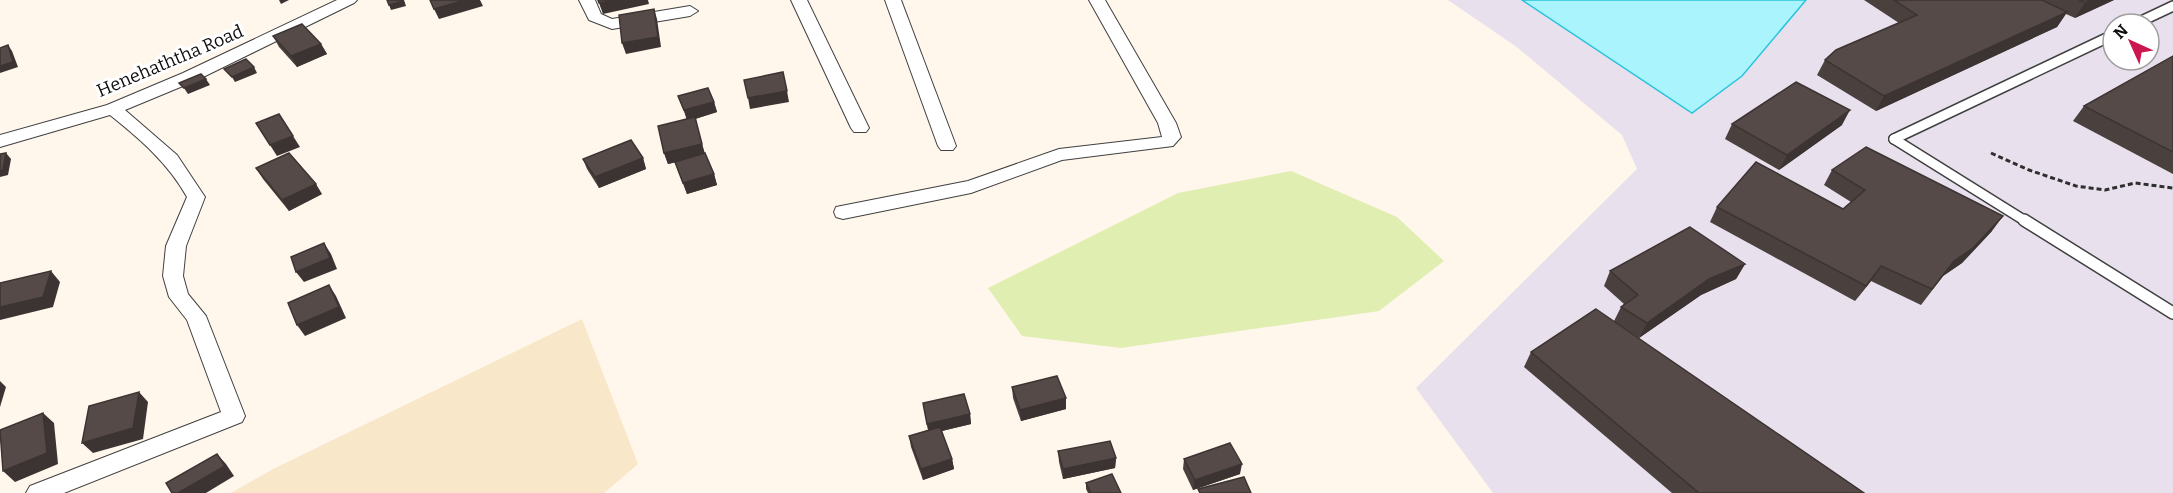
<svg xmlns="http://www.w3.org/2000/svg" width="2173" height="493" viewBox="0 0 2173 493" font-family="Bitter,serif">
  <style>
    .industrial { fill: #e8e0ed; fill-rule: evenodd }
    .farmland { fill: #f8e8c9 }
    .green { fill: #e1eeb1 }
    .water { fill: #aaf4fd; stroke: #29c4dc; stroke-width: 1.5 }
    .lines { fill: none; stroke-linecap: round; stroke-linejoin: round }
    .lane-far1-casing { stroke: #404040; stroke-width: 12 }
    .lane-casing { stroke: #404040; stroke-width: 14 }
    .street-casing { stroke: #404040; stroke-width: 2 }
    .path { stroke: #2f2f2f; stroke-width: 3; stroke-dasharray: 5 3; stroke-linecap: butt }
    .lane-far1 { stroke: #fff; stroke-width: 9 }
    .lane { stroke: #fff; stroke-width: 11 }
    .street { fill: #fff; fill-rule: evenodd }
    .wall { fill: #4a403e }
    .shaded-wall { fill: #3c3432 }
    .building { fill: #564a48; stroke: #3c3432; stroke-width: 1.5 }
    .labels { text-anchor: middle; stroke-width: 6; stroke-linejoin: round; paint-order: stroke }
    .street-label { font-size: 18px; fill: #0d0d0d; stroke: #fff }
  </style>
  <rect width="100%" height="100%" fill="#fff6ec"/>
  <path class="industrial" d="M1448,0h725v493h-680l-77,-105 221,-219 -15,-34 -104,-87zM2113,24h36v36h-36z"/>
  <polygon class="farmland" points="582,319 638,464 604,493 231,493 273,469"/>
  <polygon class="green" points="1291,171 1397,217 1444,261 1379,311 1121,348 1022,336 988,288 1178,193"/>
  <polygon class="water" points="1522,0 1806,0 1742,76 1692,113"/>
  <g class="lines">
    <defs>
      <g id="lane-far1">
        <polyline points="2135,24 2173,6"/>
        <polyline points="1894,139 2027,222"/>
        <polyline points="1894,139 2113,35"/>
      </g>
      <polyline id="lane" points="2024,220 2173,313"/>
      <g id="street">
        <path d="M337,0h20l-3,3 -159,78 -70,29 52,45 28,42 -19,49 -3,30 5,18 18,22 39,100 -3,6 -178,71h-38l4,-7 191,-74 -34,-92 -18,-23 -6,-21 3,-30 21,-49c-19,-34 -47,-58 -77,-82l-110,32v-12l107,-30 76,-32z"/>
        <polygon points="579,0 595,0 601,14 612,19 690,6 698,11 690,16 612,29 589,20"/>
        <polygon points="791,0 807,0 869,128 866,132 854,132 851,128"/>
        <polygon points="885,0 901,0 956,146 953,150 941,150 938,146"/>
        <polygon points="1089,0 1105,0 1176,123 1181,137 1173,146 1062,160 971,193 843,219 836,217 834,212 836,207 968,181 1059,149 1162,137 1158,123"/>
      </g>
    </defs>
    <use href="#lane-far1" class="lane-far1-casing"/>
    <use href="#lane" class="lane-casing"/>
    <use href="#street" class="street-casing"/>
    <polyline class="path" points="1991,153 2029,170 2076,186 2105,190 2135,183 2173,188"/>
    <use href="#lane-far1" class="lane-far1"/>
    <use href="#lane" class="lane"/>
    <use href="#street" class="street"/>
  </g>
  <g class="wall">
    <polygon points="1864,0 2114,0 2075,18 2066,14 2057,27 1876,111 1817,75 1825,60 1899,23"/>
    <polygon points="273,36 321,44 327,54 297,67 279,47"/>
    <polygon points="2173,56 2173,174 2073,121 2084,106"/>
    <polygon points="678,96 714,102 717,112 695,119 705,154 714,174 717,185 687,194 675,162 677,162 668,164 664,153 687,119"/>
    <polygon points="1732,124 1842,125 1779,170 1725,139"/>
    <polygon points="643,158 646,169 599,188 587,169 583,159"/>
    <polygon points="256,168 322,194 289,211 263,179"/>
    <polygon points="1832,170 1992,231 1962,263 1943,276 1921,305 1871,281 1855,301 1710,222 1717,207 1843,209 1851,202 1824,185"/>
    <polygon points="1745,264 1736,279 1701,295 1639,338 1620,326 1864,493 1672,493 1524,367 1531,352 1614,321 1621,307 1624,304 1604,286 1610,271"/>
    <polygon points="1012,387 1066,409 1021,421 1013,398"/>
    <polygon points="923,403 970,414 971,424 942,431 952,459 954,469 923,480 911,447 909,436 928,430"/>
    <polygon points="1058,451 1116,458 1115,468 1063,479 1059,462"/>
    <polygon points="1184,459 1240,474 1193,490 1183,469"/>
    <polygon points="1086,483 1121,493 1088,493 1086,489"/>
  </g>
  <g class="shaded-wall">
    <polygon points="279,0 289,0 281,4"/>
    <polygon points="404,0 406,6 391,10 389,5"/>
    <polygon points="465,0 480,0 483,6 439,19 434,9"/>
    <polygon points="615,0 648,0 649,4 603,14 599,3"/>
    <polygon points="2092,0 2114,0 2075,18 2085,3"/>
    <polygon points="654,9 657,19 661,47 626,54 622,43"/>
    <polygon points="2067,12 2057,27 1876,111 1884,96"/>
    <polygon points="321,44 327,54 297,67 291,56"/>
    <polygon points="8,45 12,51 18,67 0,73 0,66"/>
    <polygon points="254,67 257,73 235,82 232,77"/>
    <polygon points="206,79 210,85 188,94 184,88"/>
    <polygon points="787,91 789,102 750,109 748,98"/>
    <polygon points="714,102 717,112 695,119 705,155 668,164 664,153 687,121 684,110"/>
    <polygon points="1850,110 1842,125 1779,170 1787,155"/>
    <polygon points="293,136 300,147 277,156 270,145"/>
    <polygon points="6,153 11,159 8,175 0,177 0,171"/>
    <polygon points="643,158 646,169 599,188 595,177"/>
    <polygon points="714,174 717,185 687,194 683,183"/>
    <polygon points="316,184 322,194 289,211 282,200"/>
    <polygon points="2003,216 1992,231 1962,263 1943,276 1921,305 1954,261"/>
    <polygon points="324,243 331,254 337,269 304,282 296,272"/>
    <polygon points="1745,264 1736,279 1701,295 1639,338 1647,323 1709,279"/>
    <polygon points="1881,266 1871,281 1855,301 1866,286"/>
    <polygon points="51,271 60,282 53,307 0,320 0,307"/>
    <polygon points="329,285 336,296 346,318 305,336 297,325"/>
    <polygon points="0,381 6,387 0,407"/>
    <polygon points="139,392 148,402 143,439 93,453 82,443"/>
    <polygon points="1066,398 1066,409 1021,421 1020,410"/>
    <polygon points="43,413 54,423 58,464 15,482 3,471"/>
    <polygon points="970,414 971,424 929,434 927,424"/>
    <polygon points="217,454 226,464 234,476 206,493 178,493"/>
    <polygon points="1116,458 1115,468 1063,479 1063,469"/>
    <polygon points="952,459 954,469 923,480 921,469"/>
    <polygon points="1242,464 1240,474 1193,490 1195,480"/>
  </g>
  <g class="building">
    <polygon points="387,0 403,0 403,1 389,5"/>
    <polygon points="430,0 465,0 434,9"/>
    <polygon points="598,0 615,0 599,3"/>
    <polygon points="1894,0 2042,0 2067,12 1884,96 1825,60 1836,50 1917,15"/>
    <polygon points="2079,0 2092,0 2085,3"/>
    <polygon points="654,9 658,37 622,43 619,15"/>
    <polygon points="302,24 321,44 291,56 273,36"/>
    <polygon points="8,45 13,62 0,66 0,48"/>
    <polygon points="2173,56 2173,152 2084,106"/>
    <polygon points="246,59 254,67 232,77 224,69"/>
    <polygon points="783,72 787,91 748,98 744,80"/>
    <polygon points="201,74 206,79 184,88 179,83"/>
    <polygon points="1796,82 1850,110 1787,155 1732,124"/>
    <polygon points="708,88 714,102 684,110 678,96"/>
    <polygon points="279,114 293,136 270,145 256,123"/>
    <polygon points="695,117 702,144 664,153 658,126"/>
    <polygon points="631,140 643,158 595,177 583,159"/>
    <polygon points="1866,147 2003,216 1973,248 1954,261 1932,289 1881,266 1866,286 1717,207 1756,162 1843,209 1865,190 1832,170"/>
    <polygon points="6,153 3,170 0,171 0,154"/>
    <polygon points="289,153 316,184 282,200 256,168"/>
    <polygon points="705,153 714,174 683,183 675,162"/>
    <polygon points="1690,227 1745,264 1709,279 1647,323 1621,307 1638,295 1610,271"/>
    <polygon points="324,243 330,258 296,272 291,257"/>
    <polygon points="51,271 43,297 0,307 0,283"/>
    <polygon points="329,285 339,307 297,325 288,303"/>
    <polygon points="1596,309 1864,493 1699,493 1531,352"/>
    <polygon points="1057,376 1066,398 1020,410 1012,387"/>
    <polygon points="139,392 133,428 82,443 89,406"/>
    <polygon points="964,394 970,414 927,424 923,403"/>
    <polygon points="43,413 47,453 3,471 0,430"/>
    <polygon points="940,427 952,459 921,469 909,436"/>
    <polygon points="1110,441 1116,458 1063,469 1058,451"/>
    <polygon points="1230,443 1242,464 1195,480 1184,459"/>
    <polygon points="217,454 225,466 178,493 172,493 166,483"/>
    <polygon points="1112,474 1121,493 1091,493 1086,483"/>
    <polygon points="1244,477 1251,493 1200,493 1198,489"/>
  </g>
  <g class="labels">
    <g class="street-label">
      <text transform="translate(170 61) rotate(-23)" y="6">Henehaththa Road</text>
    </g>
  </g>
  <g transform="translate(2131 42) rotate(315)"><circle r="28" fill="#ffffff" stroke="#9e9e9e" stroke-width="1.5"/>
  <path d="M0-4.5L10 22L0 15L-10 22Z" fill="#cc164f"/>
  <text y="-9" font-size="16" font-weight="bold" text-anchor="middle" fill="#0d0d0d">N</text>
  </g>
</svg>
